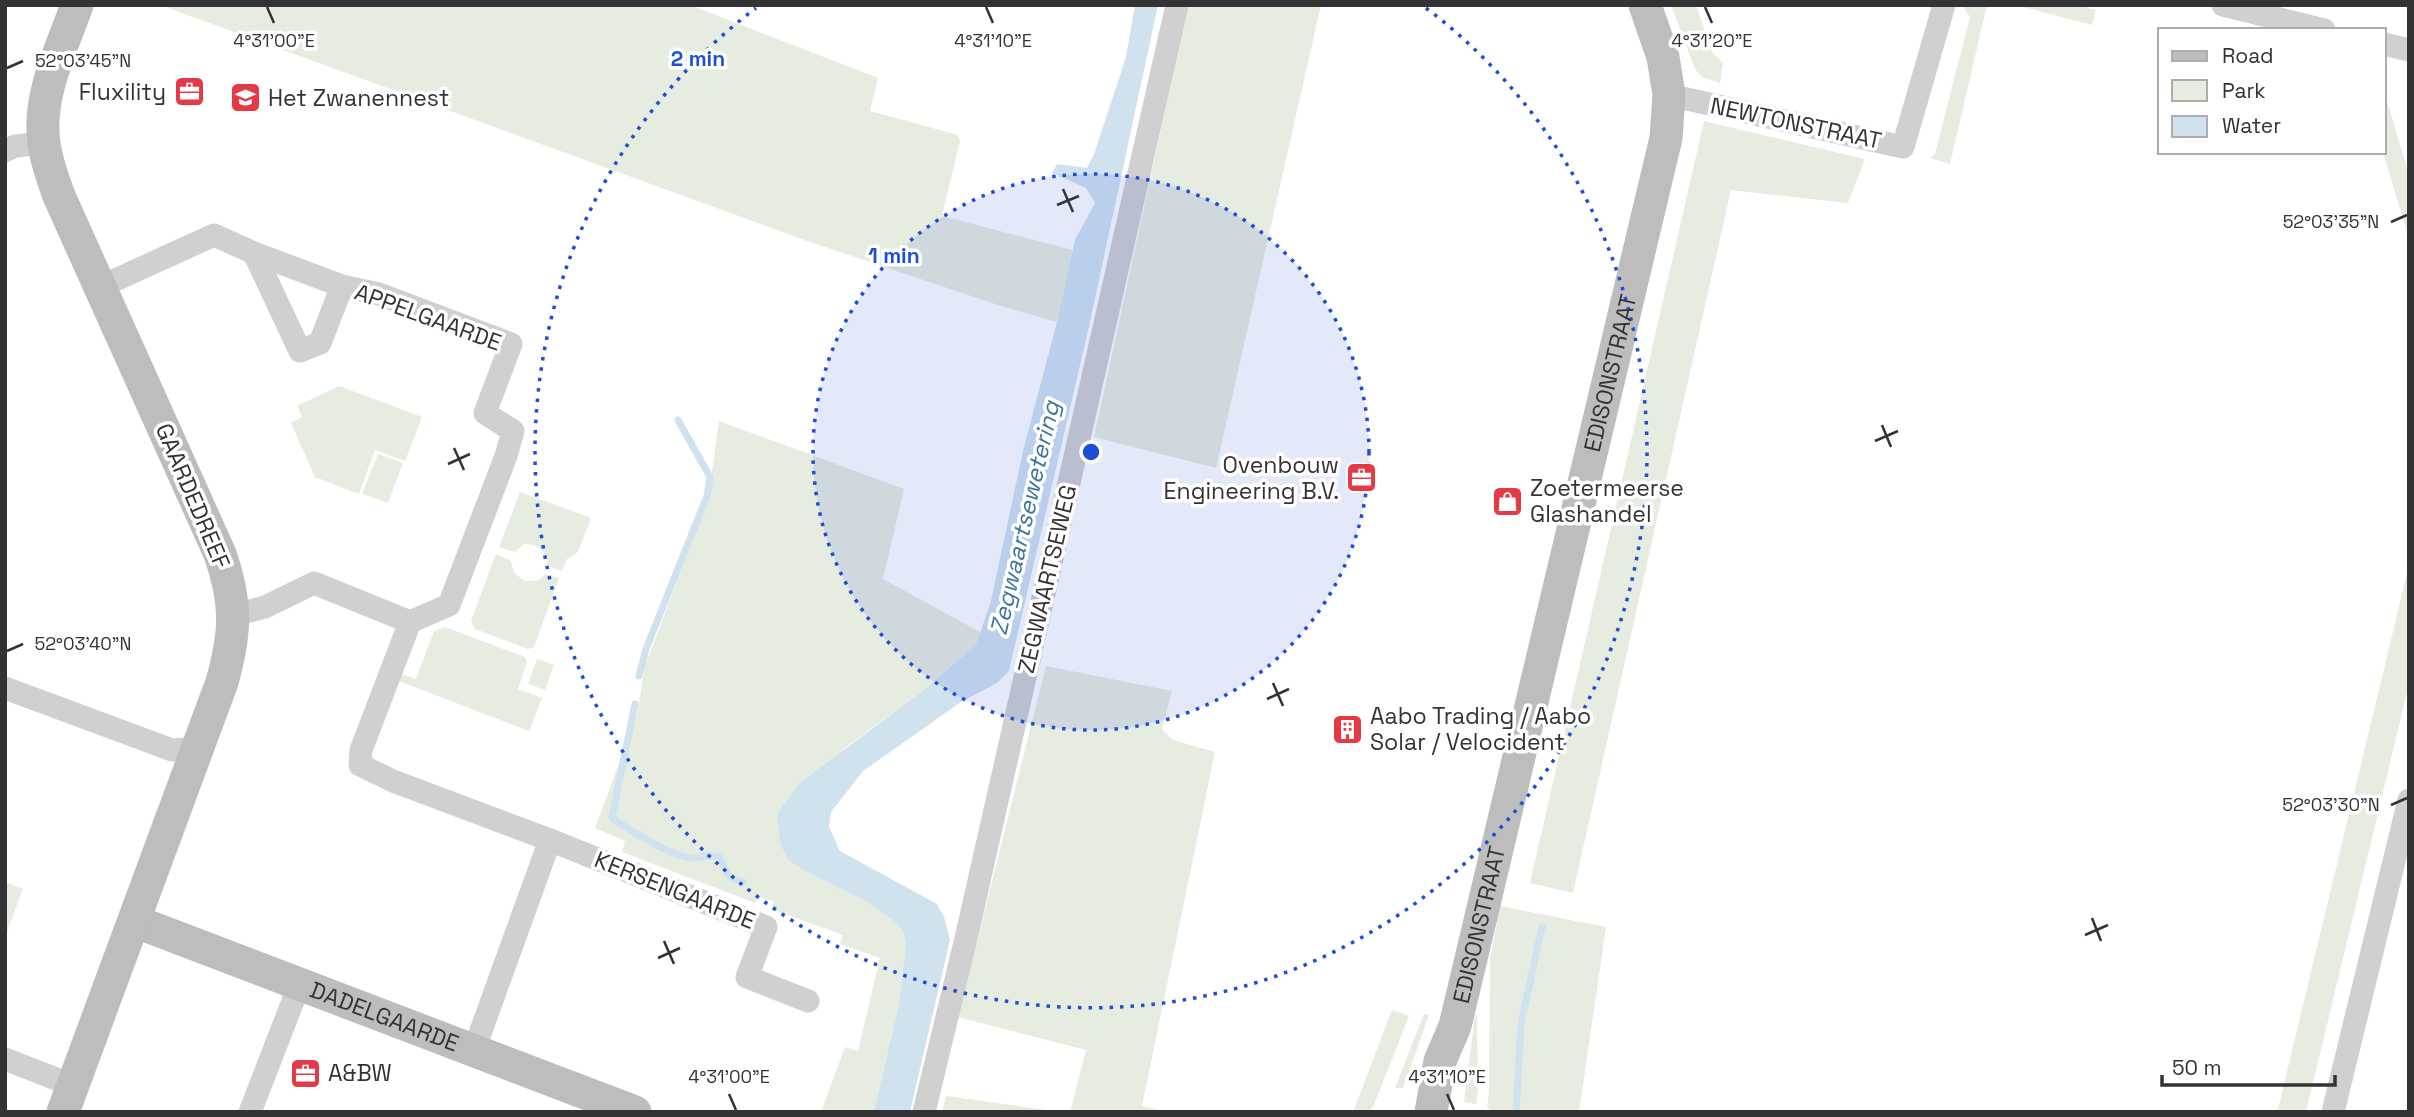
<svg xmlns="http://www.w3.org/2000/svg" width="2414" height="1117" viewBox="0 0 2414 1117" font-family="'Space Grotesk',sans-serif">
  <style>
    .green { fill: #e6ecdf }
    .water { fill: #cfe2ee }
    .lines { fill: none; stroke-linecap: round; stroke-linejoin: round }
    .stream { stroke: #cfe2ee; stroke-width: 7 }
    .street { stroke: #d0d0d0; stroke-width: 23 }
    .secondary { stroke: #bdbdbd; stroke-width: 33 }
    .ticks { fill: none; stroke: #333; stroke-width: 2.5 }
    .ring { fill: none; stroke: #1d4ed8; stroke-width: 3.5; stroke-dasharray: 3.5 7 }
    .labels { text-anchor: middle; stroke-width: 7; stroke-linejoin: round; paint-order: stroke }
    .poi-label { font-size: 23px; fill: #333; stroke: #fff; text-anchor: start }
    .street-label { font-size: 23px; fill: #333; stroke: #fff }
    .water-label { font-size: 24px; font-style: italic; fill: #3f7597; stroke: #fff }
    .ticks-label { font-size: 18px; text-anchor: middle; fill: #333; stroke: #fff; stroke-width: 7; stroke-linejoin: round; paint-order: stroke }
    .centre { fill: #1d4ed8; stroke: #fff; stroke-width: 3.5 }
    .ring-label { font-size: 21px; text-anchor: middle; font-weight: bold; fill: #1d4ed8; stroke: #fff; stroke-width: 7; stroke-linejoin: round; paint-order: stroke }
  </style>
  <rect width="100%" height="100%" fill="#fff"/>
  <g class="green">
    <polygon points="160,5 690,5 878,78 870,111 958,135 960,141 942,216 1073,250 1057,322 998,305 807,241"/>
    <polygon points="1188,5 1321,5 1216,468 1094,437"/>
    <polygon points="1671,5 1696,5 1712,52 1723,63 1720,83 1702,77 1695,69"/>
    <polygon points="1962,5 1987,5 1950,164 1930,158 1935,154 1970,17"/>
    <polygon points="2016,5 2078,5 2096,10 2092,25"/>
    <polygon points="2384,91 2409,175 2409,239 2383,152 2384,152"/>
    <polygon points="1704,121 1865,159 1848,203 1731,190 1573,893 1530,883"/>
    <polygon points="339,386 422,417 405,461 375,450 359,494 315,477 291,423 302,417 297,406"/>
    <polygon points="719,421 904,489 883,579 982,633 976,645 920,693 845,748 781,846 788,860 805,871 868,902 894,921 903,931 906,945 899,1003 874,1112 821,1112 845,1047 858,1051 880,958 840,944 843,935 772,909 774,902 758,896 755,903 622,852 625,841 595,828 637,715 645,666 708,500"/>
    <polygon points="378,454 403,463 388,503 362,494"/>
    <path d="M520,492l71,26 -13,34 -11,7 -5,12 -14,-5c-1,-15 -9,-22 -24,-22l-9,8 -16,-5z"/>
    <polygon points="496,554 511,561 514,573 525,581 539,580 545,574 559,578 534,647 528,649 475,629 471,621"/>
    <polygon points="2409,565 2409,684 2306,1112 2273,1112 2278,1109"/>
    <polygon points="445,627 525,657 527,662 518,689 542,698 529,731 399,681 401,674 416,679 434,631"/>
    <polygon points="537,659 554,665 545,690 528,684"/>
    <polygon points="1046,666 1172,691 1162,729 1173,740 1215,752 1142,1106 1166,1112 1070,1112 1086,1050 958,1017"/>
    <polygon points="5,882 23,889 5,936"/>
    <polygon points="1500,906 1606,927 1579,1112 1492,1112 1487,1107 1489,1092 1490,959"/>
    <polygon points="1392,1010 1409,1016 1373,1107 1367,1112 1353,1112"/>
    <polygon points="1424,1014 1429,1015 1403,1088 1395,1088"/>
    <polygon points="1475,1015 1477,1015 1478,1090 1476,1104 1464,1102"/>
    <polygon points="946,1096 1061,1112 942,1112"/>
  </g>
  <polygon class="water" points="1135,5 1158,5 1090,322 1009,671 997,683 961,702 863,771 831,812 829,827 840,851 937,904 944,917 950,940 910,1112 874,1112 899,1003 906,945 903,931 894,921 868,902 805,871 788,860 781,846 777,820 779,811 801,782 920,693 976,645 991,601 1023,451 1057,322 1075,240 1095,203 1086,188 1052,173 1057,164 1087,168 1094,154 1126,57"/>
  <g class="lines">
    <g class="stream">
      <polyline points="639,676 646,649 707,496 710,477 678,420"/>
      <path d="M635,704l-23,113 5,5c20,11 51,34 75,36 9,0 15,-4 27,-1l11,21 13,4"/>
      <polyline points="1516,1112 1521,1024 1542,927"/>
    </g>
    <g class="street">
      <polyline points="2223,5 2324,30"/>
      <polyline points="2384,44 2409,50"/>
      <polyline points="1669,95 1903,147 1944,5"/>
      <polyline points="5,151 15,146 43,143"/>
      <polyline points="254,253 300,351 320,343 342,286"/>
      <polyline points="100,287 214,235 254,253 342,286 379,294 511,344 485,413 513,431 506,456 449,605 410,622 361,750 360,765 393,781 550,840 766,927 747,977 808,1001"/>
      <polyline points="234,615 265,607 314,583 410,622"/>
      <polyline points="5,688 172,750 197,748"/>
      <polyline points="474,1050 550,840"/>
      <polyline points="5,1059 74,1086"/>
      <polyline points="250,1112 300,983"/>
      <polyline points="924,1112 967,934 1177,5"/>
      <polyline points="2333,1112 2409,800"/>
    </g>
    <g class="secondary">
      <path id="s1" d="M134,921l501,191"/>
      <path d="M63,1112l159,-430c14,-50 15,-79 -2,-128l-161,-358c-6,-17 -13,-35 -15,-53 -7,-47 18,-95 33,-138"/>
      <path id="s2" d="M1431,1112l9,-51 15,-35 211,-888 3,-43 -6,-38 -18,-52"/>
    </g>
  </g>
  <path class="ticks" d="M267,7l7,16M986,7l7,16M1705,7l7,16M7,68l16,-7M1063,189l10,23M1057,205l22,-9M2391,222l16,-7M1882,425l9,22M1875,441l23,-10M454,448l10,22M448,464l22,-10M7,651l16,-7M1273,683l10,23M1267,699l22,-10M2391,805l16,-7M2092,918l9,23M2085,935l23,-10M664,941l10,23M658,958l22,-10M729,1094l7,16M1447,1094l7,16"/>
  <circle cx="1091" cy="452" r="278" fill="#1d4ed8" fill-opacity=".12"/>
  <g class="ring">
    <circle cx="1091" cy="452" r="278"/>
    <path d="M1426 8A556 556 0 1 1 756 8"/>
  </g>
  <defs>
    <symbol id="office-square" viewBox="-11 -11 22 22"><rect x="-9" y="-9" width="18" height="18" rx="4" fill="#e63946" stroke="#fff"/><path d="M-6-3h4V-5.5h4V-3h4V5H-6ZM-1-4.5V-3h2v-1.5ZM-6 0V1H6V0Z" fill="#fff"/></symbol>
    <symbol id="school-square" viewBox="-11 -11 22 22"><rect x="-9" y="-9" width="18" height="18" rx="4" fill="#e63946" stroke="#fff"/><path d="M0-5L7-2L0 1L-7-2ZM-4 1L0 2.5L4 1V4Q0 6-4 4Z" fill="#fff"/></symbol>
    <symbol id="shop-square" viewBox="-11 -11 22 22"><rect x="-9" y="-9" width="18" height="18" rx="4" fill="#e63946" stroke="#fff"/><path d="M-5-2.5h2.3a2.7 3.5 0 0 1 5.4 0H5L5.5 6h-11ZM-1.5-2.5h3a1.5 2.3 0 0 0-3 0Z" fill="#fff"/></symbol>
    <symbol id="building-square" viewBox="-11 -11 22 22"><rect x="-9" y="-9" width="18" height="18" rx="4" fill="#e63946" stroke="#fff"/><path d="M-4-6H4V6H1V3H-1V6H-4ZM-2.5-4.3h1.7v1.8h-1.7ZM.8-4.3h1.7v1.8H.8ZM-2.5-1h1.7V.8h-1.7ZM.8-1h1.7V.8H.8Z" fill="#fff"/></symbol>
  </defs>
  <g fill-rule="evenodd">
    <use href="#office-square" x="172" y="74" width="35" height="35"/>
    <use href="#school-square" x="228" y="80" width="35" height="35"/>
    <use href="#office-square" x="1344" y="460" width="35" height="35"/>
    <use href="#shop-square" x="1490" y="484" width="35" height="35"/>
    <use href="#building-square" x="1330" y="712" width="35" height="35"/>
    <use href="#office-square" x="288" y="1056" width="35" height="35"/>
  </g>
  <g class="labels">
    <g class="poi-label">
      <text x="166" y="100" text-anchor="end">Fluxility</text>
      <text x="268" y="106">Het Zwanennest</text>
      <text x="1339" y="473" text-anchor="end">Ovenbouw<tspan x="1339" dy="26">Engineering B.V.</tspan></text>
      <text x="1530" y="496">Zoetermeerse<tspan x="1530" dy="26">Glashandel</tspan></text>
      <text x="1370" y="724">Aabo Trading / Aabo<tspan x="1370" dy="26">Solar / Velocident</tspan></text>
      <text x="328" y="1081">A&amp;BW</text>
    </g>
    <g class="street-label">
      <text transform="translate(1796 123) rotate(12)" y="8">NEWTONSTRAAT</text>
      <text transform="translate(428 317) rotate(20)" y="8">APPELGAARDE</text>
      <text dy="8" stroke="none"><textPath href="#s2" startOffset="761">EDISONSTRAAT</textPath></text>
      <text transform="translate(193 496) rotate(67)" y="8">GAARDEDREEF</text>
      <text transform="translate(1047 579) rotate(-77)" y="8">ZEGWAARTSEWEG</text>
      <text transform="translate(675 890) rotate(22)" y="8">KERSENGAARDE</text>
      <text dy="8" stroke="none"><textPath href="#s2" startOffset="194">EDISONSTRAAT</textPath></text>
      <text dy="8" stroke="none"><textPath href="#s1" startOffset="268">DADELGAARDE</textPath></text>
    </g>
    <g class="water-label">
      <text transform="translate(1025 518) rotate(-77)" y="8">Zegwaartsewetering</text>
    </g>
  </g>
  <g class="ticks-label">
    <text x="274" y="47">4°31'00"E</text>
    <text x="993" y="47">4°31'10"E</text>
    <text x="1712" y="47">4°31'20"E</text>
    <text x="83" y="67">52°03'45"N</text>
    <text x="2331" y="228">52°03'35"N</text>
    <text x="83" y="650">52°03'40"N</text>
    <text x="2331" y="811">52°03'30"N</text>
    <text x="729" y="1083">4°31'00"E</text>
    <text x="1447" y="1083">4°31'10"E</text>
  </g>
  <circle cx="1091" cy="452" r="10" class="centre"/>
  <g class="ring-label">
    <text x="698" y="66">2 min</text>
    <text x="894" y="263">1 min</text>
  </g>
  <rect width="2414" height="1117" fill="none" stroke="#333333" stroke-width="14"/>
  <rect x="2158" y="28" width="228" height="126" fill="#ffffff" stroke="#adadad" stroke-width="2"/>
  <rect x="2172" y="51" width="35" height="10" fill="#bdbdbd" stroke="#adadad" stroke-width="2"/>
  <text x="2222" y="63" font-size="21" fill="#333333">Road</text>
  <rect x="2172" y="80" width="35" height="21" fill="#e6ecdf" stroke="#adadad" stroke-width="2"/>
  <text x="2222" y="98" font-size="21" fill="#333333">Park</text>
  <rect x="2172" y="116" width="35" height="21" fill="#cfe2ee" stroke="#adadad" stroke-width="2"/>
  <text x="2222" y="133" font-size="21" fill="#333333">Water</text>
  <path d="M2162 1075v10h173v-10" fill="none" stroke="#333333" stroke-width="3.5"/>
  <text x="2172" y="1075" font-size="21" fill="#333333" stroke="#ffffff" stroke-width="5" paint-order="stroke">50 m</text>
</svg>
